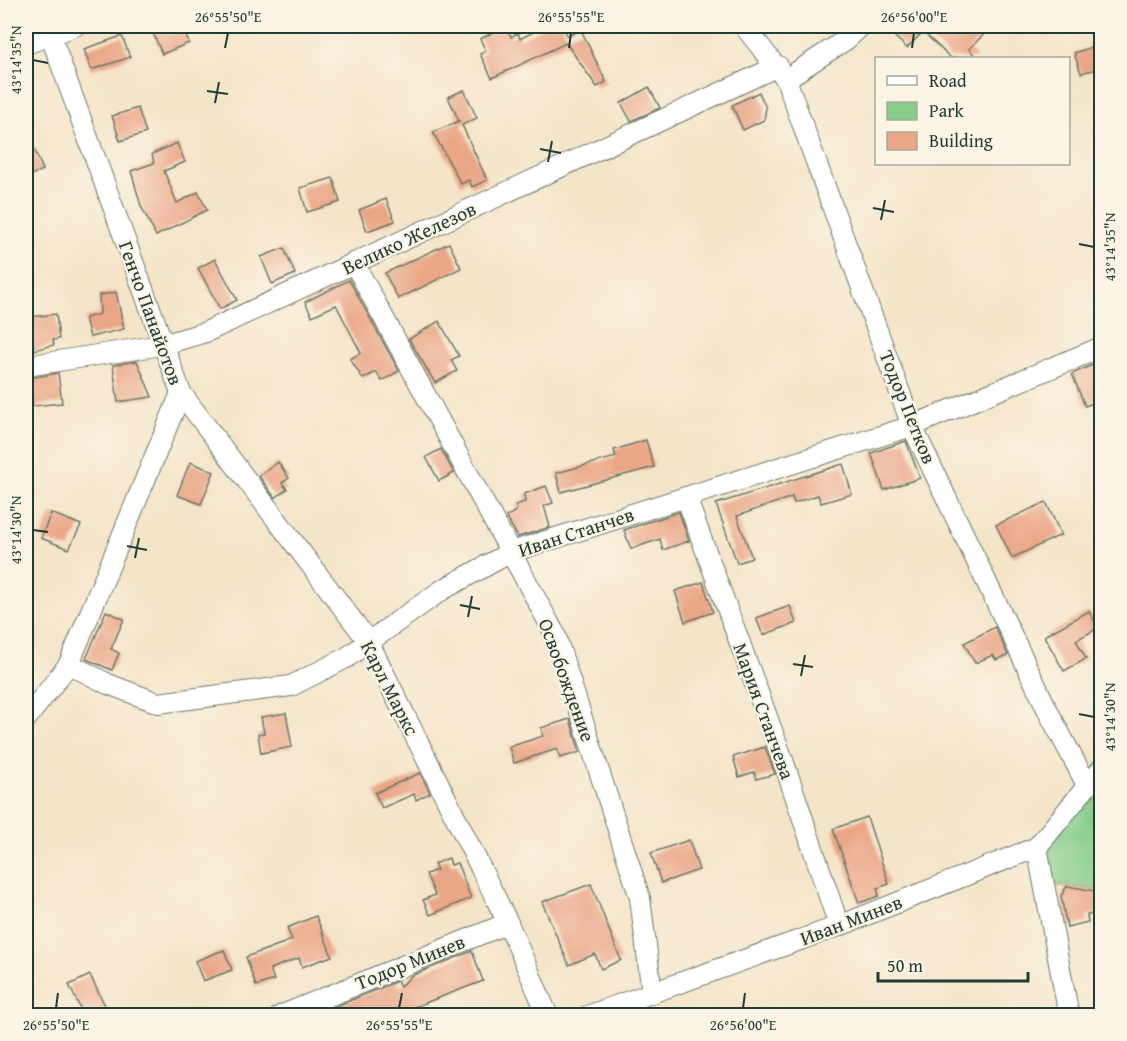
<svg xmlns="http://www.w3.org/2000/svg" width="1127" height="1041" viewBox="0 0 1127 1041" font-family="'Gentium Book Plus',serif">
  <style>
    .green { fill: #85cd89; stroke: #52855e; stroke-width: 1.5 }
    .building { fill: #eaa686 }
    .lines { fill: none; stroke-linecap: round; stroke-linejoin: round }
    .minor-casing { stroke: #6a7768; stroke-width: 22 }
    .minor { stroke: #fff; stroke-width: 20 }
    .ticks { fill: none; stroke: #1f3d34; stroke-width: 2 }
    .labels { text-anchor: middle; stroke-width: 4.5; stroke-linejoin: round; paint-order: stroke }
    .street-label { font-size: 20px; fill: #1f3d34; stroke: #fcf5e5 }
    .neatline { fill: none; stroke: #1f3d34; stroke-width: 2 }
    .ticks-label { font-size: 15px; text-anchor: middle; fill: #1f3d34 }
  </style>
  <rect width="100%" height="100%" fill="#fcf5e5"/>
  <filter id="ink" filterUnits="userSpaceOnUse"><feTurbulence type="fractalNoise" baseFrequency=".0167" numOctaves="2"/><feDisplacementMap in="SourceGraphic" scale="12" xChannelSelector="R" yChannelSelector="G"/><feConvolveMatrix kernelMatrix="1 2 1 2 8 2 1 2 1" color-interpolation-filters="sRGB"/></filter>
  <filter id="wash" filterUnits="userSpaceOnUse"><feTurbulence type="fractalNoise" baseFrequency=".008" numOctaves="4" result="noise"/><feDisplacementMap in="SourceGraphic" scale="24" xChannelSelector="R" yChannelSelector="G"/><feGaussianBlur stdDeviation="1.35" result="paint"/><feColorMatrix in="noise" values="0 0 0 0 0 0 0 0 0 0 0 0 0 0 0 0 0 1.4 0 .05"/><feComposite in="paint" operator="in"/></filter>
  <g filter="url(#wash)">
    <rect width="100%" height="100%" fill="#f4e4c8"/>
    <polygon class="green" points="1101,768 1101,890 1043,884 1037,847"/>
    <g id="blocks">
      <g class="building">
        <polygon points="156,26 182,26 189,43 162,54 153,33 158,31"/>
        <polygon points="506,26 511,37 518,33 520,39 545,26 562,26 568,36 581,30 606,82 597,87 566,43 492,78 480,54 486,51 480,39"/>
        <polygon points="883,26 976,26 984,34 969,49 977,58 951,58 923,32 907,48"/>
        <polygon points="122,36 130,57 91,70 84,49"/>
        <polygon points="1101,44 1101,68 1081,73 1074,53"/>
        <polygon points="649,87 660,108 631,121 621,103"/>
        <polygon points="464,90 477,118 462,125 487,180 472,187 469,180 461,184 433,132 459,121 448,97"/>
        <polygon points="759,92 766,108 764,120 743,130 732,105"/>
        <polygon points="138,108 146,133 120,141 112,116"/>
        <polygon points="26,129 43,170 26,177"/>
        <polygon points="177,143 185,162 164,171 177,203 198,192 207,210 156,236 141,206 131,171 154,163 152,154"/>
        <polygon points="333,178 340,202 307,212 300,188"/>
        <polygon points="386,199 395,221 367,231 359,210"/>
        <polygon points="449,243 461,268 398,299 385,273"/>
        <polygon points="284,248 295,274 272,284 261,257"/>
        <polygon points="215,259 237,300 220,309 198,268"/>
        <polygon points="349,280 399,371 382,381 376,372 363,379 350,359 361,353 336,305 312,316 305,302"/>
        <polygon points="116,292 124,329 90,337 85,318 100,314 99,295"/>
        <polygon points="56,314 59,339 53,340 54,345 34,350 30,317"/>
        <polygon points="439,321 459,356 451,360 457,371 435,383 409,339"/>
        <polygon points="137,361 152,397 118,402 113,365"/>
        <polygon points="1101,361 1101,400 1085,406 1072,374"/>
        <polygon points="58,373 62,403 33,406 29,378"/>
        <polygon points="646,440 654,467 561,492 556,473 616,457 614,450"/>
        <polygon points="906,441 920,478 884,490 871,453"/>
        <polygon points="441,449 454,473 439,481 426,457"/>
        <polygon points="190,462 214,472 201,504 177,495"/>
        <polygon points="278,462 289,478 282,483 287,489 275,498 259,476"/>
        <polygon points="843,464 852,494 821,503 818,495 794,503 792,497 737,516 752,558 737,563 716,504"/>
        <polygon points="546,486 553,503 544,506 550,527 518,537 506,517 517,510 515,505 525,502 524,494"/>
        <polygon points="1046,502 1061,535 1012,558 996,525"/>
        <polygon points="679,512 689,541 663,550 660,539 631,549 624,530"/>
        <polygon points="51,513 81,525 69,549 41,538"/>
        <polygon points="703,582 713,612 685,622 675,591"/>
        <polygon points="790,606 796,623 763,635 756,618"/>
        <polygon points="106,611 124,619 111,649 119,653 112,670 86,659"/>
        <polygon points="1089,611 1098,628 1076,640 1086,659 1064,671 1044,636"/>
        <polygon points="995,627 1008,655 996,660 993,655 975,663 964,643"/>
        <polygon points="286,713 292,747 261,753 258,734 264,733 261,717"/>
        <polygon points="570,719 580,752 560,758 557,749 514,763 509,747 543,736 541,728"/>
        <polygon points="765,747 775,774 756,779 754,772 739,777 733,757"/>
        <polygon points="420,773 430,793 416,800 414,794 382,808 375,793"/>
        <polygon points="867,817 889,884 877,888 879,896 859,903 833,829"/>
        <polygon points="689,840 699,870 661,883 651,853"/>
        <polygon points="449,858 451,865 457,863 471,898 430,915 423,900 435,895 426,874 437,870 434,864"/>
        <polygon points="591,884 621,960 601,969 595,954 569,965 542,902"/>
        <polygon points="1067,886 1101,892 1101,913 1087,915 1088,922 1067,927 1061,896"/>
        <polygon points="316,916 332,956 302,967 299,958 270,969 274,980 256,986 246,957 292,940 287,928"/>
        <polygon points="224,950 232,970 203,981 195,961"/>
        <polygon points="472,951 483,981 401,1012 402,1016 313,1016 397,981 400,987 411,976"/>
        <polygon points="90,975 110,1016 84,1016 69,985"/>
      </g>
    </g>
  </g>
  <g filter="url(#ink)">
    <use href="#blocks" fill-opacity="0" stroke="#6a7768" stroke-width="1.5"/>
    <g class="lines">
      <defs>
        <g id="minor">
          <polyline points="47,26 181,393 368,641 508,923 548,1016"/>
          <polyline points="744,26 786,79 912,426 1050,715 1087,785"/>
          <polyline points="26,44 75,26"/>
          <polyline points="786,79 847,39 861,26"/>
          <polyline points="354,263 555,634 640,898 652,993"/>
          <polyline points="26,366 162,345 206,332 778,66"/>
          <polyline points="686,497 783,760 839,926"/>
          <polyline points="69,664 108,684 158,703 291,686 346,658 442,590 511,552 912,426 1102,347"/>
          <polyline points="26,719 69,664 181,393"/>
          <polyline points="1037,847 1069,1016"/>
          <polyline points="280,1016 508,923"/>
          <polyline points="587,1016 839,926 1037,847 1102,768"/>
        </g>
      </defs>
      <use href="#minor" class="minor-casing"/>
      <use href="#minor" class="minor"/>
    </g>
  </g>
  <path class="ticks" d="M225,48l3,-15M569,48l2,-15M912,48l2,-15M33,60l15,3M207,91l21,3M215,103l4,-21M540,149l21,4M548,162l4,-21M873,208l21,4M881,220l4,-20M1079,244l15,3M33,530l15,2M127,546l20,4M135,558l4,-20M460,605l20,4M468,617l4,-21M793,664l20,3M801,676l4,-21M1079,714l15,3M56,1008l2,-15M399,1008l3,-15M743,1008l2,-15"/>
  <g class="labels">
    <g class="street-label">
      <text transform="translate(409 238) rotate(-25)" y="7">Велико Железов</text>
      <text transform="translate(151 313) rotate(70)" y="7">Генчо Панайотов</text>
      <text transform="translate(908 407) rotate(68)" y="7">Тодор Петков</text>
      <text transform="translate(576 532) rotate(-18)" y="7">Иван Станчев</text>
      <text transform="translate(567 680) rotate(70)" y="7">Освобождение</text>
      <text transform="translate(390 688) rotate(63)" y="7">Карл Маркс</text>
      <text transform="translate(764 711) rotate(70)" y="7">Мария Станчева</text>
      <text transform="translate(851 920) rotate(-21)" y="7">Иван Минев</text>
      <text transform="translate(410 962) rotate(-22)" y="7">Тодор Минев</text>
    </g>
  </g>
  <rect width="1127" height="1041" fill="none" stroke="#fcf5e5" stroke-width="66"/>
  <rect x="875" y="57" width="195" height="108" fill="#fcf5e5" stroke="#a4ab9e" stroke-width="1.5"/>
  <rect x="887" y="76" width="30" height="9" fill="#ffffff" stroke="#a4ab9e" stroke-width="1.5"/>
  <text x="929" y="87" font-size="18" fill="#1f3d34">Road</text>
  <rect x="887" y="102" width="30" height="18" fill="#85cd89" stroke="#a4ab9e" stroke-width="1.5"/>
  <text x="929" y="117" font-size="18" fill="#1f3d34">Park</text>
  <rect x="887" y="132" width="30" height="18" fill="#eaa686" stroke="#a4ab9e" stroke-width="1.5"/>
  <text x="929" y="147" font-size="18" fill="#1f3d34">Building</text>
  <path d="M878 972v9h150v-9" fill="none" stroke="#1f3d34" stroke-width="3"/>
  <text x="887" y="972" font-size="18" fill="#1f3d34" stroke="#fcf5e5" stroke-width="4.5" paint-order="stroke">50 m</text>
  <rect x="33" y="33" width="1061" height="975" class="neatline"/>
  <g class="ticks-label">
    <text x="228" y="22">26°55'50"E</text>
    <text x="571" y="22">26°55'55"E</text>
    <text x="914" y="22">26°56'00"E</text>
    <text transform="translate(16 60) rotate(-90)" y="5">43°14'35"N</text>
    <text transform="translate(1110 247) rotate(-90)" y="5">43°14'35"N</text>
    <text transform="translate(16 530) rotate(-90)" y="5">43°14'30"N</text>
    <text transform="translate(1110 717) rotate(-90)" y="5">43°14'30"N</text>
    <text x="56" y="1030">26°55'50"E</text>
    <text x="399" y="1030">26°55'55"E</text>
    <text x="743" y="1030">26°56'00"E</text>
  </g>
</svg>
